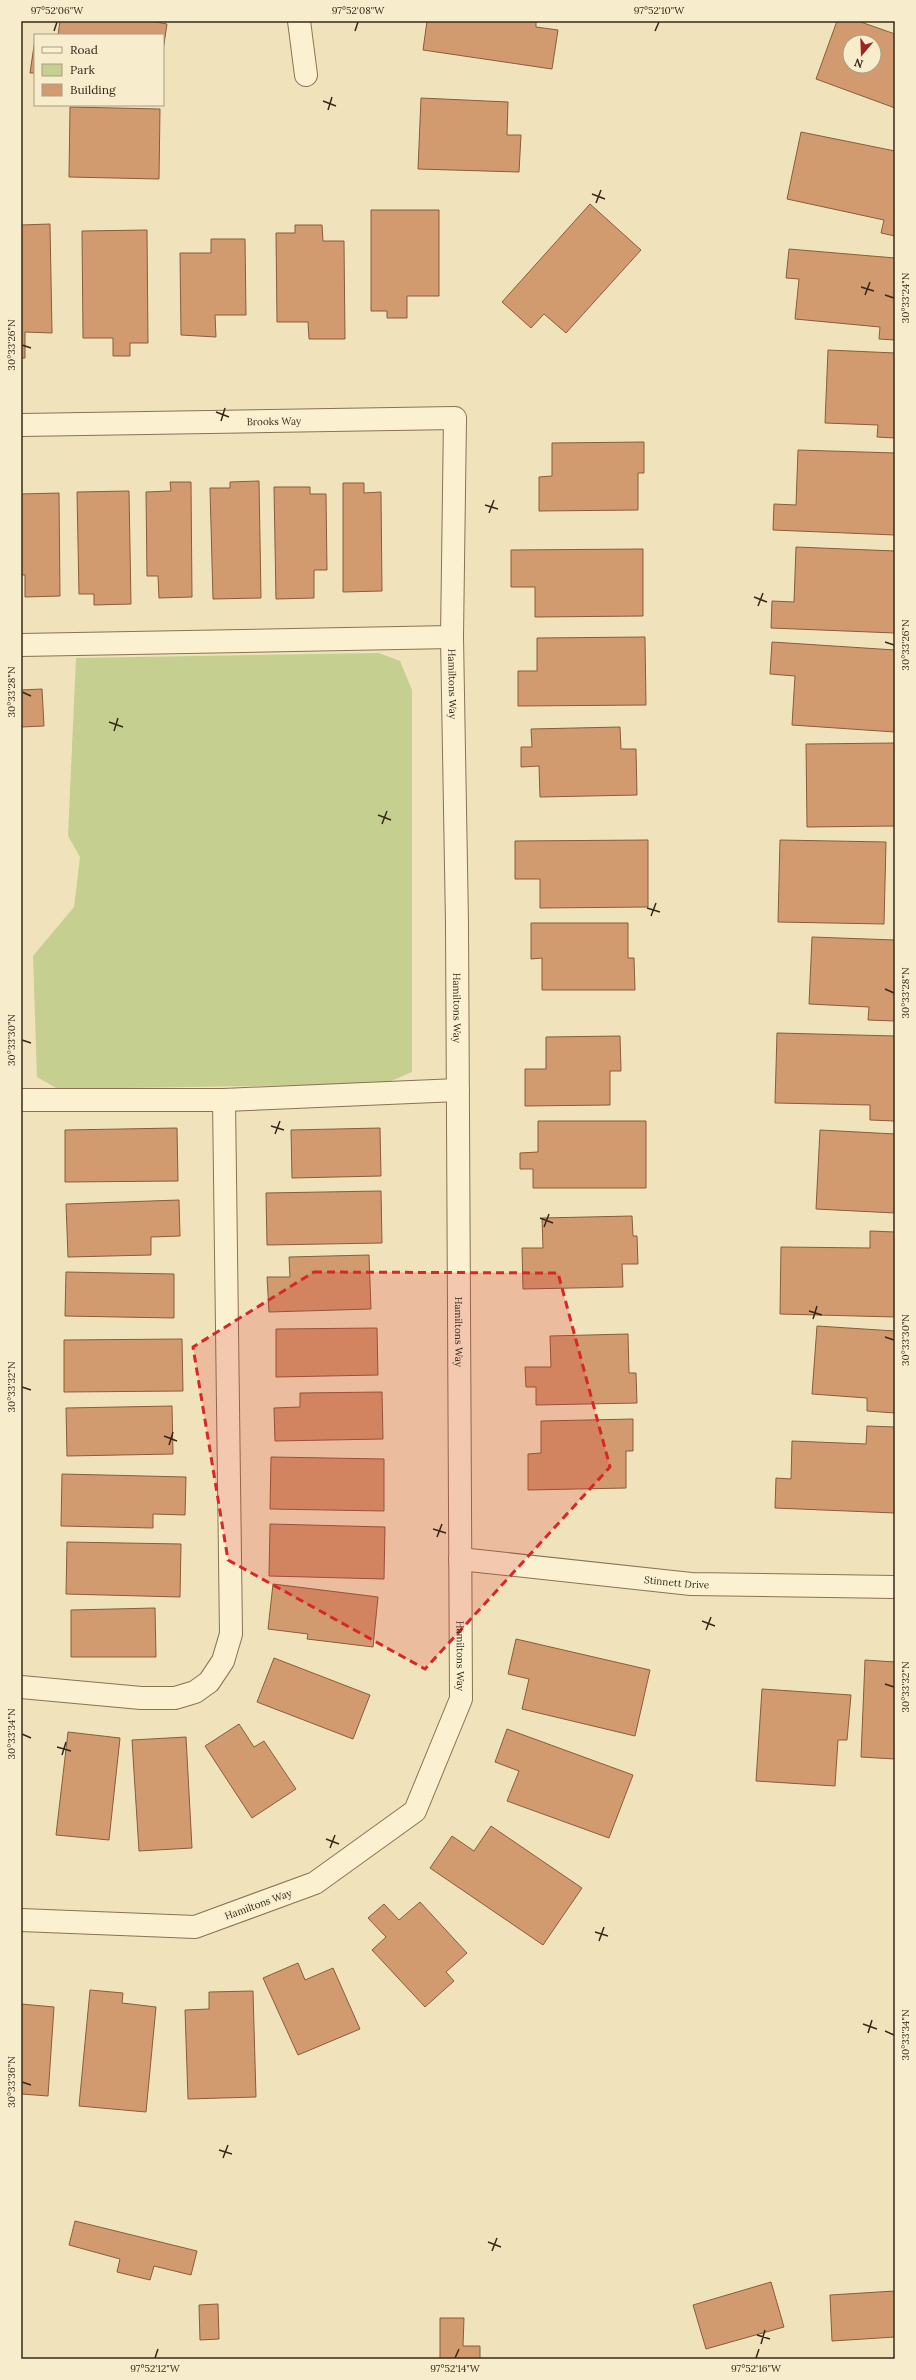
<svg xmlns="http://www.w3.org/2000/svg" width="916" height="2380" viewBox="0 0 916 2380" font-family="Lora,serif">
  <style>
    .green { fill: #c5cf90 }
    .building { fill: #d19b6f; stroke: #8a5c39; fill-rule: evenodd }
    .lines { fill: none; stroke-linecap: round; stroke-linejoin: round }
    .minor-casing { stroke: #897255; stroke-width: 24 }
    .minor { stroke: #fbf0d0; stroke-width: 22 }
    .marked { fill: #d62828; fill-opacity: 0.2; stroke: #d62828; stroke-width: 3; stroke-dasharray: 8 5; stroke-linejoin: round }
    .ticks { fill: none; stroke: #37291a; stroke-width: 1.5 }
    .labels { text-anchor: middle; stroke-width: 3.5; stroke-linejoin: round; paint-order: stroke }
    .street-label { font-size: 10px; fill: #37291a; stroke: #f7eccc }
    .neatline { fill: none; stroke: #37291a; stroke-width: 1.5 }
    .ticks-label { font-size: 10px; text-anchor: middle; fill: #37291a }
  </style>
  <rect width="100%" height="100%" fill="#f0e3bc"/>
  <polygon class="green" points="379,653 400,661 412,690 412,1072 384,1084 58,1089 37,1077 33,956 74,907 80,857 68,836 76,658"/>
  <g class="building">
    <polygon points="60,21 150,21 167,24 163,51 163,35 58,35"/>
    <polygon points="427,21 536,21 536,27 558,30 552,69 423,50"/>
    <path d="M837,21h21l37,13v74l-79,-29zM850,42h24v24h-24z"/>
    <polygon points="35,39 35,73 30,73"/>
    <polygon points="421,98 508,102 507,135 521,135 519,172 418,169"/>
    <polygon points="70,107 160,109 159,179 69,177"/>
    <polygon points="801,132 895,151 895,236 881,233 884,220 787,199"/>
    <polygon points="590,204 641,250 566,333 544,314 531,328 502,302"/>
    <polygon points="371,210 439,210 439,296 407,296 407,318 387,318 387,311 371,311"/>
    <polygon points="50,224 52,333 25,332 25,358 21,358 21,225"/>
    <polygon points="295,225 322,225 323,241 344,241 345,339 309,339 308,322 277,322 276,233 295,233"/>
    <polygon points="147,230 148,343 130,343 130,356 113,356 113,338 83,338 82,231"/>
    <polygon points="211,239 245,239 246,315 215,315 216,337 181,335 180,253 211,253"/>
    <polygon points="789,249 895,258 895,340 879,339 880,327 795,319 799,279 786,278"/>
    <polygon points="828,350 895,353 895,438 877,437 878,425 825,423"/>
    <polygon points="644,442 644,473 638,473 638,510 539,511 539,477 552,476 552,443"/>
    <polygon points="798,450 895,453 895,535 773,530 774,504 796,505"/>
    <polygon points="259,481 261,598 213,599 210,488 230,488 230,482"/>
    <polygon points="170,482 191,482 192,597 159,598 158,576 147,576 146,492 171,491"/>
    <polygon points="343,483 364,483 364,493 381,492 382,591 343,592"/>
    <polygon points="274,487 310,487 310,494 326,494 327,570 314,570 314,598 276,599"/>
    <polygon points="129,491 131,604 94,605 94,594 79,594 77,492"/>
    <polygon points="59,493 60,596 25,597 25,575 21,575 21,494"/>
    <polygon points="796,547 895,551 895,633 771,628 772,601 794,602"/>
    <polygon points="643,549 643,616 535,617 535,587 511,587 511,550"/>
    <polygon points="645,637 646,705 518,706 518,671 537,671 537,638"/>
    <polygon points="772,642 895,650 895,732 792,725 795,676 770,674"/>
    <polygon points="42,689 44,726 21,727 21,690"/>
    <polygon points="620,727 621,749 636,749 637,795 540,797 539,766 521,767 521,747 532,747 531,729"/>
    <polygon points="895,743 895,826 807,827 806,744"/>
    <polygon points="648,840 648,907 540,908 540,879 515,879 515,841"/>
    <polygon points="780,840 886,842 884,924 778,922"/>
    <polygon points="531,923 628,923 628,958 634,958 635,990 542,990 542,958 531,959"/>
    <polygon points="812,937 895,940 895,1021 868,1020 869,1007 809,1004"/>
    <polygon points="777,1033 895,1036 895,1121 870,1120 870,1105 775,1103"/>
    <polygon points="620,1036 621,1071 610,1071 610,1105 525,1106 525,1069 546,1069 546,1037"/>
    <polygon points="538,1121 646,1121 646,1188 533,1188 533,1169 520,1169 520,1153 538,1152"/>
    <polygon points="177,1128 178,1181 65,1182 65,1130"/>
    <polygon points="380,1128 381,1176 292,1178 291,1130"/>
    <polygon points="820,1130 895,1134 895,1213 816,1209"/>
    <polygon points="381,1191 382,1243 267,1245 266,1193"/>
    <polygon points="179,1200 180,1236 151,1237 151,1255 68,1257 66,1204"/>
    <polygon points="632,1216 633,1236 637,1236 638,1264 622,1264 623,1287 523,1289 522,1248 543,1248 542,1218"/>
    <polygon points="870,1231 895,1232 895,1317 780,1314 781,1247 870,1248"/>
    <polygon points="369,1255 371,1309 269,1312 267,1277 290,1277 289,1257"/>
    <polygon points="66,1272 174,1274 174,1318 65,1316"/>
    <polygon points="817,1326 895,1331 895,1413 867,1411 867,1398 812,1394"/>
    <polygon points="377,1328 378,1375 276,1377 276,1329"/>
    <polygon points="628,1334 629,1373 636,1373 637,1403 536,1405 536,1387 526,1387 525,1367 551,1367 550,1336"/>
    <polygon points="182,1339 183,1391 64,1392 64,1340"/>
    <polygon points="382,1392 383,1439 275,1441 274,1408 300,1407 300,1393"/>
    <polygon points="172,1406 173,1454 67,1456 66,1408"/>
    <polygon points="633,1419 633,1451 626,1451 626,1488 528,1490 528,1454 541,1453 541,1421"/>
    <polygon points="867,1426 895,1427 895,1513 775,1508 776,1478 791,1479 792,1441 866,1444"/>
    <polygon points="271,1457 384,1459 384,1511 270,1509"/>
    <polygon points="62,1474 186,1477 185,1515 153,1514 153,1528 61,1526"/>
    <polygon points="270,1524 385,1527 384,1579 269,1576"/>
    <polygon points="67,1542 181,1544 180,1597 66,1594"/>
    <polygon points="273,1584 378,1597 373,1647 307,1639 308,1634 268,1629"/>
    <polygon points="155,1608 156,1657 71,1657 71,1610"/>
    <polygon points="516,1639 650,1670 635,1736 522,1709 529,1679 508,1674"/>
    <polygon points="274,1658 370,1695 353,1739 257,1702"/>
    <polygon points="865,1660 895,1662 895,1759 861,1757"/>
    <polygon points="762,1689 851,1695 847,1740 838,1740 835,1786 756,1781"/>
    <polygon points="239,1724 254,1747 264,1741 296,1789 252,1818 205,1746"/>
    <polygon points="507,1729 633,1775 609,1838 507,1801 519,1771 495,1762"/>
    <polygon points="68,1732 120,1738 109,1840 56,1835"/>
    <polygon points="186,1737 192,1848 139,1851 132,1740"/>
    <polygon points="491,1826 582,1888 543,1945 430,1868 452,1836 474,1851"/>
    <polygon points="420,1902 467,1953 446,1972 454,1981 425,2007 372,1950 386,1937 368,1918 384,1904 399,1920"/>
    <polygon points="298,1963 305,1980 333,1968 360,2029 298,2055 263,1978"/>
    <polygon points="90,1990 123,1993 122,2003 156,2007 146,2112 79,2106"/>
    <polygon points="253,1991 256,2097 188,2099 185,2010 209,2009 209,1992"/>
    <polygon points="21,2004 54,2007 48,2096 21,2094"/>
    <polygon points="75,2221 197,2251 191,2275 154,2266 150,2280 117,2272 120,2259 69,2245"/>
    <polygon points="771,2282 784,2327 706,2349 693,2305"/>
    <polygon points="895,2291 895,2337 832,2341 830,2295"/>
    <polygon points="218,2304 219,2339 200,2340 199,2305"/>
    <polygon points="440,2318 464,2318 463,2346 480,2346 480,2359 440,2359"/>
  </g>
  <g class="lines">
    <defs>
      <g id="minor">
        <polyline points="299,21 306,75"/>
        <path id="s1" d="M21,425l434,-7 -3,219 5,286 4,776 -46,112 -100,72 -120,44 -174,-7"/>
        <polyline points="21,645 452,637"/>
        <polyline points="21,1100 224,1100 458,1090"/>
        <path id="s2" d="M460,1559l231,25 204,3"/>
        <polyline points="21,1687 141,1698 175,1698 195,1692 209,1682 223,1661 231,1634 224,1100"/>
      </g>
    </defs>
    <use href="#minor" class="minor-casing"/>
    <use href="#minor" class="minor"/>
  </g>
  <path class="marked" d="M314,1272l244,1 52,194 -185,202 -197,-109 -35,-213z"/>
  <path class="ticks" d="M54,31l3,-9M355,31l3,-9M655,31l4,-9M323,101l13,5M328,110l4,-13M592,194l13,5M596,203l5,-13M861,287l13,4M865,295l5,-13M885,295l9,3M22,345l9,3M216,412l13,5M221,421l4,-13M485,505l13,4M489,513l5,-13M754,597l13,5M758,606l5,-13M885,642l9,3M22,692l9,4M109,722l14,5M114,731l4,-13M378,815l13,5M382,824l5,-13M647,908l13,4M651,916l5,-13M885,989l9,4M22,1040l9,3M271,1126l13,4M275,1134l5,-13M540,1218l13,5M544,1227l5,-13M809,1311l13,4M813,1319l4,-13M885,1337l9,3M22,1387l9,3M164,1436l13,5M169,1445l4,-13M433,1529l13,4M437,1537l5,-13M702,1621l13,5M706,1630l5,-13M885,1684l9,3M22,1734l9,4M57,1747l14,4M62,1755l4,-13M326,1839l13,5M330,1848l5,-13M595,1932l13,4M599,1941l5,-14M863,2024l14,5M885,2031l9,4M868,2033l4,-13M22,2082l9,3M219,2150l13,4M223,2158l5,-13M488,2242l13,5M492,2251l5,-13M757,2335l13,4M761,2344l4,-14M155,2358l3,-9M455,2358l4,-9M756,2358l3,-9"/>
  <g class="labels">
    <g class="street-label">
      <text dy="4" stroke="none"><textPath href="#s1" startOffset="253">Brooks Way</textPath></text>
      <text dy="4" stroke="none"><textPath href="#s1" startOffset="700">Hamiltons Way</textPath></text>
      <text dy="4" stroke="none"><textPath href="#s1" startOffset="1024">Hamiltons Way</textPath></text>
      <text dy="4" stroke="none"><textPath href="#s1" startOffset="1348">Hamiltons Way</textPath></text>
      <text dy="4" stroke="none"><textPath href="#s2" startOffset="218">Stinnett Drive</textPath></text>
      <text dy="4" stroke="none"><textPath href="#s1" startOffset="1672">Hamiltons Way</textPath></text>
      <text transform="translate(258 1904) rotate(-20)" y="4">Hamiltons Way</text>
    </g>
  </g>
  <rect width="916" height="2380" fill="none" stroke="#f7eccc" stroke-width="44"/>
  <rect x="34" y="34" width="130" height="72" fill="#f7eccc" stroke="#aa9e85"/>
  <rect x="42" y="47" width="20" height="6" fill="#fbf0d0" stroke="#aa9e85"/>
  <text x="70" y="54" font-size="12" fill="#37291a">Road</text>
  <rect x="42" y="64" width="20" height="12" fill="#c5cf90" stroke="#aa9e85"/>
  <text x="70" y="74" font-size="12" fill="#37291a">Park</text>
  <rect x="42" y="84" width="20" height="12" fill="#d19b6f" stroke="#aa9e85"/>
  <text x="70" y="94" font-size="12" fill="#37291a">Building</text>
  <g transform="translate(862 54) rotate(199)"><circle r="19" fill="#f7eccc" stroke="#aa9e85"/>
  <path d="M0-3L7 15L0 10L-7 15Z" fill="#9c2421"/>
  <text y="-6" font-size="11" font-weight="bold" text-anchor="middle" fill="#37291a">N</text>
  </g>
  <rect x="22" y="22" width="872" height="2336" class="neatline"/>
  <g class="ticks-label">
    <text x="57" y="14">97°52'06"W</text>
    <text x="358" y="14">97°52'08"W</text>
    <text x="659" y="14">97°52'10"W</text>
    <text transform="translate(905 298) rotate(-90)" y="4">30°33'24"N</text>
    <text transform="translate(11 345) rotate(-90)" y="4">30°33'26"N</text>
    <text transform="translate(905 645) rotate(-90)" y="4">30°33'26"N</text>
    <text transform="translate(11 692) rotate(-90)" y="4">30°33'28"N</text>
    <text transform="translate(905 993) rotate(-90)" y="4">30°33'28"N</text>
    <text transform="translate(11 1040) rotate(-90)" y="4">30°33'30"N</text>
    <text transform="translate(905 1340) rotate(-90)" y="4">30°33'30"N</text>
    <text transform="translate(11 1387) rotate(-90)" y="4">30°33'32"N</text>
    <text transform="translate(905 1687) rotate(-90)" y="4">30°33'32"N</text>
    <text transform="translate(11 1734) rotate(-90)" y="4">30°33'34"N</text>
    <text transform="translate(905 2035) rotate(-90)" y="4">30°33'34"N</text>
    <text transform="translate(11 2082) rotate(-90)" y="4">30°33'36"N</text>
    <text x="155" y="2372">97°52'12"W</text>
    <text x="455" y="2372">97°52'14"W</text>
    <text x="756" y="2372">97°52'16"W</text>
  </g>
</svg>
